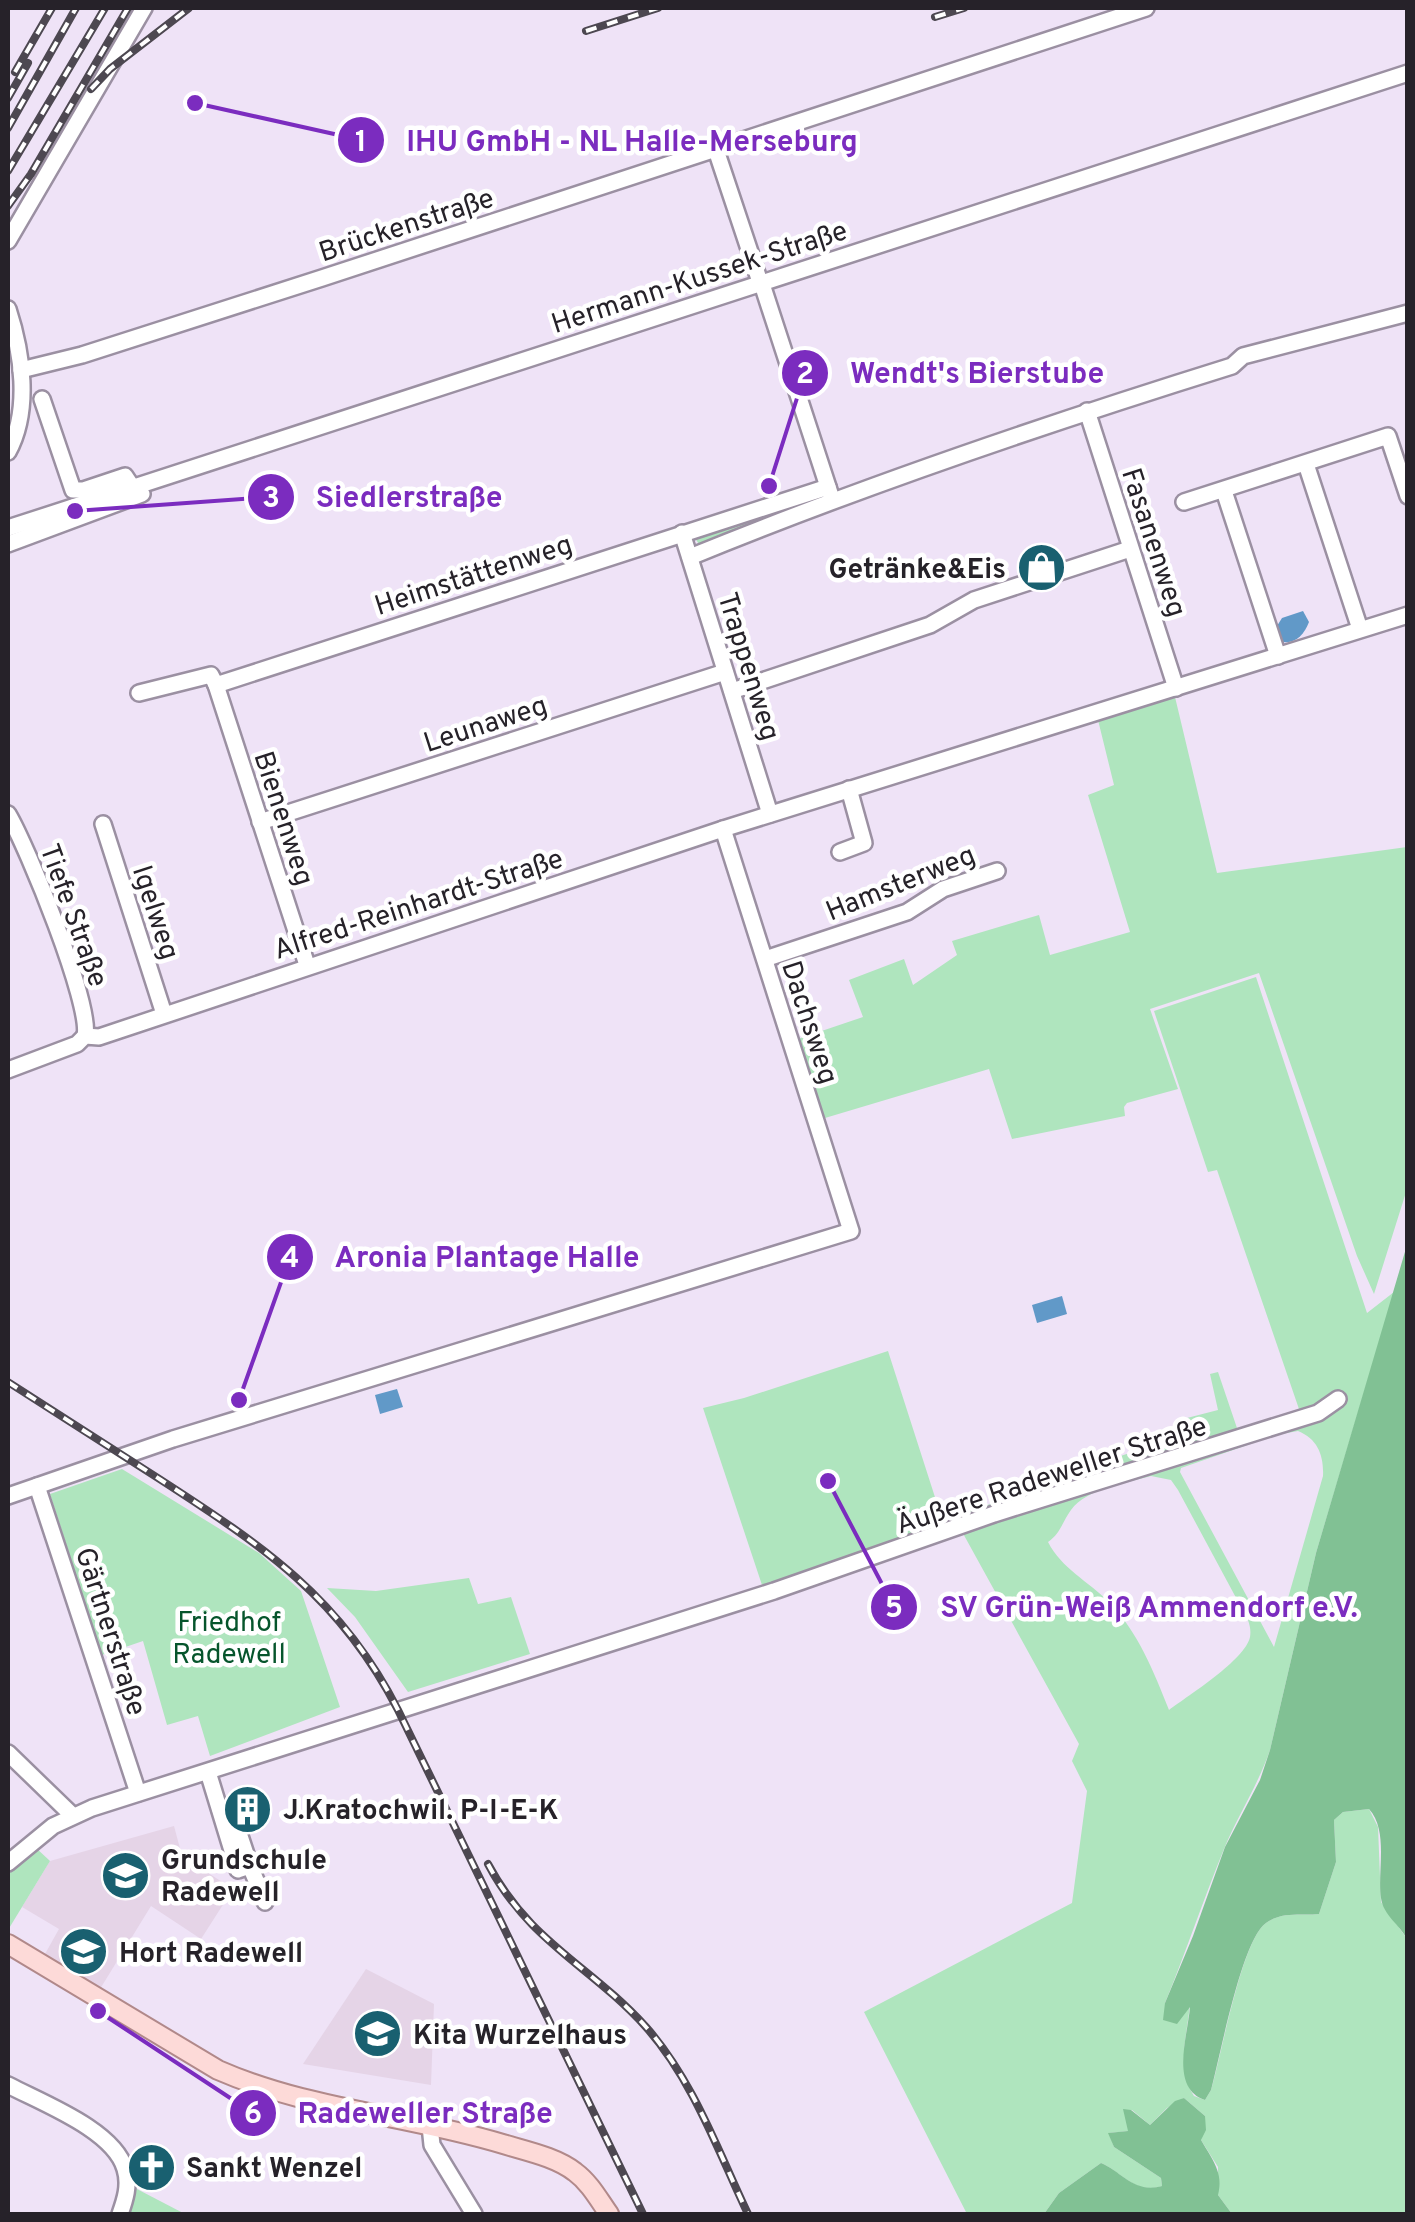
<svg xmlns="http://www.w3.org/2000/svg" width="1415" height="2222" viewBox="0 0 1415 2222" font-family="Overpass,sans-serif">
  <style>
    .education { fill: #e5d4e7 }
    .green { fill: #afe5be; fill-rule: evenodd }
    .forest { fill: #81c194 }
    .water { fill: #6199c8 }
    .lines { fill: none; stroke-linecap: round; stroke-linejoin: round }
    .minor-casing { stroke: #9b90a2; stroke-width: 20 }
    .major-casing { stroke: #b1898a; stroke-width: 22 }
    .minor { stroke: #fff; stroke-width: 15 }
    .major { stroke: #fddad8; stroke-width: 18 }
    .rail-casing { stroke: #4d4851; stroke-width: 8 }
    .rail { stroke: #fff; stroke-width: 4; stroke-dasharray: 11; stroke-linecap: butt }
    .labels { text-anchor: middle; stroke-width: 9; stroke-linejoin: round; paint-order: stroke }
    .street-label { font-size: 28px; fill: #262229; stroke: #fff }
    .poi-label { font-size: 28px; font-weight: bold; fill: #262229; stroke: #fff; text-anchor: start }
    .park-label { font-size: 28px; fill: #06552c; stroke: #fff }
    .leader { fill: none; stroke: #7b2cbf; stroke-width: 4 }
    .callout-dot { fill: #7b2cbf; stroke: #fff; stroke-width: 4 }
    .mark-label { font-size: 30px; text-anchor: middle; font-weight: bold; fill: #fff }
    .callout-label { font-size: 30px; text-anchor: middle; font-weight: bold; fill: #7b2cbf; stroke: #fff; stroke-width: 9; stroke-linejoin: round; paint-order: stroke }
  </style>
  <rect width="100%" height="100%" fill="#efe3f7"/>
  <g class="education">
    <polygon points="174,1826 182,1856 233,1889 201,1939 151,1906 100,1989 45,1954 59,1929 22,1907 50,1861"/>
    <polygon points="366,1969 434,2004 431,2085 303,2064"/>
  </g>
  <g class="green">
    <polygon points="819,498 708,546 700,546 695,538 697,534"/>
    <polygon points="1175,697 1217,873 1407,847 1407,1189 1374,1294 1357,1256 1259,973 1150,1009 1178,1089 1127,1103 1124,1107 1125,1116 1012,1139 989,1069 825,1118 798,1039 863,1017 849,980 904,959 913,985 957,955 952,941 1039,915 1050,955 1130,932 1088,795 1114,785 1098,720"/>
    <path d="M1256,977l111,336 27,-21 -78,261 -46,197c-12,35 -32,65 -46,99 -21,51 -38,103 -59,154l25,1c-3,32 -14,64 4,92l11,4 6,-10c10,-33 31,-151 55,-167 17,-12 35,-7 53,-9l17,-52 -2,-42 9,-8 26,-3 9,18 3,75 26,37v275h-175l-14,-19v-28l-17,-27 4,-24 -21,-18 -17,10 -17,17 -18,-15h-8l5,21 -20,2 5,14 47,31 1,8c-27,9 -40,-14 -61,-23l-42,30 -15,21h-77l-103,-202 208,-109 15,-112 -15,-30 7,-17 -119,-216 -17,-2 -181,59 -59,-177 41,-10 144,-47 54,168 145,-45 -2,-7 93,-29 9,-20 31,-8 -8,-36 8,-2 20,59 62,-19 -83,-242 -9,2 -54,-161zM1298,1431c20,8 26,25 25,45l-49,171 -94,-175 1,-4 95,-33zM1151,1476l20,4 7,10 70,130c2,6 3,11 2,17 -5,23 -61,58 -81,73 -15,-38 -31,-78 -60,-108 -21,-21 -47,-33 -61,-60 13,-9 14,-20 23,-32 16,-22 56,-27 80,-34z"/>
    <polygon points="122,1469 259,1553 301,1591 340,1707 210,1756 198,1716 167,1725 143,1641 102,1655 50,1494"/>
    <polygon points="469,1578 478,1604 511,1597 530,1654 408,1692 355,1617 327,1588 376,1591"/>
    <polygon points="35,1847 50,1861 8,1930 8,1874"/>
    <polygon points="135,2188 185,2214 126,2214"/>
  </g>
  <g class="forest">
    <path d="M1407,1245v694c-7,-14 -24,-24 -26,-41 -4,-27 8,-67 -12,-89l-26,3 -9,8 2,42 -17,52c-18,2 -36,-3 -53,9 -24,16 -46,134 -55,167l-6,10c-36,-12 -17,-65 -15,-93l-13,17 -14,-4 2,-17 28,-67 32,-89 35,-67 10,-30 46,-197z"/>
    <path d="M1184,2098l21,18 1,14 -5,10c11,19 23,33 17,55l14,19h-188l15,-21 42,-30c21,9 34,31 61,23l-1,-8 -47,-31 -6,-14 20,-2 -5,-22 8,1 19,15 25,-24z"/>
  </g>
  <g class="water">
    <path d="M1303,611l6,11c-5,13 -15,24 -30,19l-2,-15 5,-8z"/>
    <polygon points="1062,1296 1067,1314 1037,1323 1032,1305"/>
    <polygon points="397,1389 403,1407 380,1414 375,1395"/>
  </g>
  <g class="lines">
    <defs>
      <g id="minor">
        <polyline points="716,150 760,282"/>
        <polyline points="8,241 144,8"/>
        <polyline points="761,281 831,496"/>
        <path d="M8,309c14,43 23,101 0,143"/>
        <polyline points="21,370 82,355 322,278 1146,8"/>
        <polyline points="42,399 73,490 83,490 125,476 133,488"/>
        <polyline points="1087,411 1176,688"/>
        <polyline points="1306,464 1360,629"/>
        <polyline points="1224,491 1278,656"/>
        <polyline points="1184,502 1388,436 1408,496"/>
        <polyline points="8,528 1408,73"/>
        <polyline points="682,533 770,814"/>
        <polyline points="8,544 142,494"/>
        <path d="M690,557c178,-73 359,-134 542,-191l11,-10 165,-43"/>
        <polyline points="216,685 307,965"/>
        <polyline points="732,691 930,625 974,600 1130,549"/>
        <polyline points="139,693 211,675 216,685 828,487"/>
        <path d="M8,814c19,32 84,191 77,222"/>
        <polyline points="260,822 725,672"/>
        <polyline points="103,824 164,1014"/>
        <polyline points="840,852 864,843 849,789"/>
        <polyline points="765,959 907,912 943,889 997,871"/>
        <polyline points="8,1070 77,1044 85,1036 99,1037 723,829 1408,615"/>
        <polyline points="37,1486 138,1793"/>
        <polyline points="8,1496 173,1439 851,1231 723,829"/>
        <polyline points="8,1753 72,1815"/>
        <polyline points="208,1772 238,1870 250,1866 265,1902"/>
        <polyline points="220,1810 236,1824 250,1866"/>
        <polyline points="8,1863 53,1826 92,1808 774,1591 994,1514 1318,1413 1338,1399"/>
        <path d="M8,2085c34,18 106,45 117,84 5,16 0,31 -5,45"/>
        <polyline points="430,2126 432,2145 474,2214"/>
      </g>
      <path id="major" d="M8,1944l210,126c91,40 190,45 285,74 23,7 53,13 72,28 15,11 24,28 34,42"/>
    </defs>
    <use href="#minor" class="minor-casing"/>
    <use href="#major" class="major-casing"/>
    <use href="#minor" class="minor"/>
    <use href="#major" class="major"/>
    <defs>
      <g id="rail">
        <polyline points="935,17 964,8"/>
        <polyline points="586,31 658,8"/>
        <polyline points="15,72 52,8"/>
        <polyline points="91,89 110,69 189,8"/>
        <polyline points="8,98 28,63"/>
        <polyline points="8,128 76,8"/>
        <polyline points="8,171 105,8"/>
        <polyline points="8,206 31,174 128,8"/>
        <path d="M8,1382c51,33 102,65 153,98 102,66 180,118 237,230l245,504"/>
        <path d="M488,1864c42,79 102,101 158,163 47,53 72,124 102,187"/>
      </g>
    </defs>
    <use href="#rail" class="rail-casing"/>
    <use href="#rail" class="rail"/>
  </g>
  <defs>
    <symbol id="shop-disc" viewBox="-11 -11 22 22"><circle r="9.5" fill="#196070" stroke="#fff"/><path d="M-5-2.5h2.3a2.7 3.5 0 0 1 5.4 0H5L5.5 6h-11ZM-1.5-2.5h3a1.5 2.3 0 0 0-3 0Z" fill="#fff"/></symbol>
    <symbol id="building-disc" viewBox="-11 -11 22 22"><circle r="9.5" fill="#196070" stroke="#fff"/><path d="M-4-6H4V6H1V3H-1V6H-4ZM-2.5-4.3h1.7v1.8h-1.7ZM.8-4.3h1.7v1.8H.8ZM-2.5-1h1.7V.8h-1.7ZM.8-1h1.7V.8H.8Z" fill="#fff"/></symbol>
    <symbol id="school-disc" viewBox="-11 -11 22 22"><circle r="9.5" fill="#196070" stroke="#fff"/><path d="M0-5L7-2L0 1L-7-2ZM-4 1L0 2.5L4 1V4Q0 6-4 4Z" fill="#fff"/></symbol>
    <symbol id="church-disc" viewBox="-11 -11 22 22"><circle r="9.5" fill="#196070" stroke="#fff"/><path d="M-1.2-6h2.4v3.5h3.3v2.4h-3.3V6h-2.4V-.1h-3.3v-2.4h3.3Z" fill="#fff"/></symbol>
  </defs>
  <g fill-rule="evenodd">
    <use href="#shop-disc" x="1014" y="540" width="55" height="55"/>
    <use href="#building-disc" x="220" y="1782" width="55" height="55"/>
    <use href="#school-disc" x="98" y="1848" width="55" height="55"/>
    <use href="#school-disc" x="56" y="1924" width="55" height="55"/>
    <use href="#school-disc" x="350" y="2006" width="55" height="55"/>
    <use href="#church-disc" x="124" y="2140" width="55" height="55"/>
  </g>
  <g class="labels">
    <g class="street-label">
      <text transform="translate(406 224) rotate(-18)" y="10">Brückenstraße</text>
      <text transform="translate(699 276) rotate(-18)" y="10">Hermann-Kussek-Straße</text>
      <text transform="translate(1155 542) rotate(72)" y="10">Fasanenweg</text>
      <text transform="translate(473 574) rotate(-18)" y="10">Heimstättenweg</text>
      <text transform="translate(750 666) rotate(73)" y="10">Trappenweg</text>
      <text transform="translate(485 723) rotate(-18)" y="10">Leunaweg</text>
      <text transform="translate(285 818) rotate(72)" y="10">Bienenweg</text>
      <text transform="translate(900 882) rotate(-22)" y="10">Hamsterweg</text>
      <text transform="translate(418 903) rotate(-18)" y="10">Alfred-Reinhardt-Straße</text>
      <text transform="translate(157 912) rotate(72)" y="10">Igelweg</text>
      <text transform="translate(75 915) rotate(70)" y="10">Tiefe Straße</text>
      <text transform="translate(811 1022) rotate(72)" y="10">Dachsweg</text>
      <text transform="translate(1051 1474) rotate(-18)" y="10">Äußere Radeweller Straße</text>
      <text transform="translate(112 1631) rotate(72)" y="10">Gärtnerstraße</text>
    </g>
    <g class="poi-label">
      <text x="1006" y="578" text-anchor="end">Getränke&amp;Eis</text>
      <text x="283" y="1819">J.Kratochwil. P-I-E-K</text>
      <text x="161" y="1869">Grundschule<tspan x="161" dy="32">Radewell</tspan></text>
      <text x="119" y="1962">Hort Radewell</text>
      <text x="413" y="2044">Kita Wurzelhaus</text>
      <text x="186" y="2177">Sankt Wenzel</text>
    </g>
    <g class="park-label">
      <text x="229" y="1631">Friedhof<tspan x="229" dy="32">Radewell</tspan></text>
    </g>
  </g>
  <path class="leader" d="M195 103L361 140M769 486L805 373M75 511L271 497M239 1400L290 1257M828 1481L894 1607M98 2011L253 2113"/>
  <g class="callout-dot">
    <circle cx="195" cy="103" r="10"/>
    <circle cx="769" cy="486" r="10"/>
    <circle cx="75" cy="511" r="10"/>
    <circle cx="239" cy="1400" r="10"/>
    <circle cx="828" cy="1481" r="10"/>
    <circle cx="98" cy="2011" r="10"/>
    <circle cx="361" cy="140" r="25"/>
    <circle cx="805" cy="373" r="25"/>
    <circle cx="271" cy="497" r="25"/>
    <circle cx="290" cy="1257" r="25"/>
    <circle cx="894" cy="1607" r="25"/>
    <circle cx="253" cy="2113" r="25"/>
  </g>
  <g class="mark-label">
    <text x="361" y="151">1</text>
    <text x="805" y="383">2</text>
    <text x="271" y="507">3</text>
    <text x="290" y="1267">4</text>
    <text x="894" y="1617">5</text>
    <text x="253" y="2123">6</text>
  </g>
  <g class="callout-label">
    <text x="632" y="151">IHU GmbH - NL Halle-Merseburg</text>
    <text x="977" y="383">Wendt's Bierstube</text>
    <text x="409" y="507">Siedlerstraße</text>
    <text x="487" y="1267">Aronia Plantage Halle</text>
    <text x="1149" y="1617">SV Grün-Weiß Ammendorf e.V.</text>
    <text x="425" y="2123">Radeweller Straße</text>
  </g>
  <rect width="1415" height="2222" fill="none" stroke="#262229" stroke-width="20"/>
</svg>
